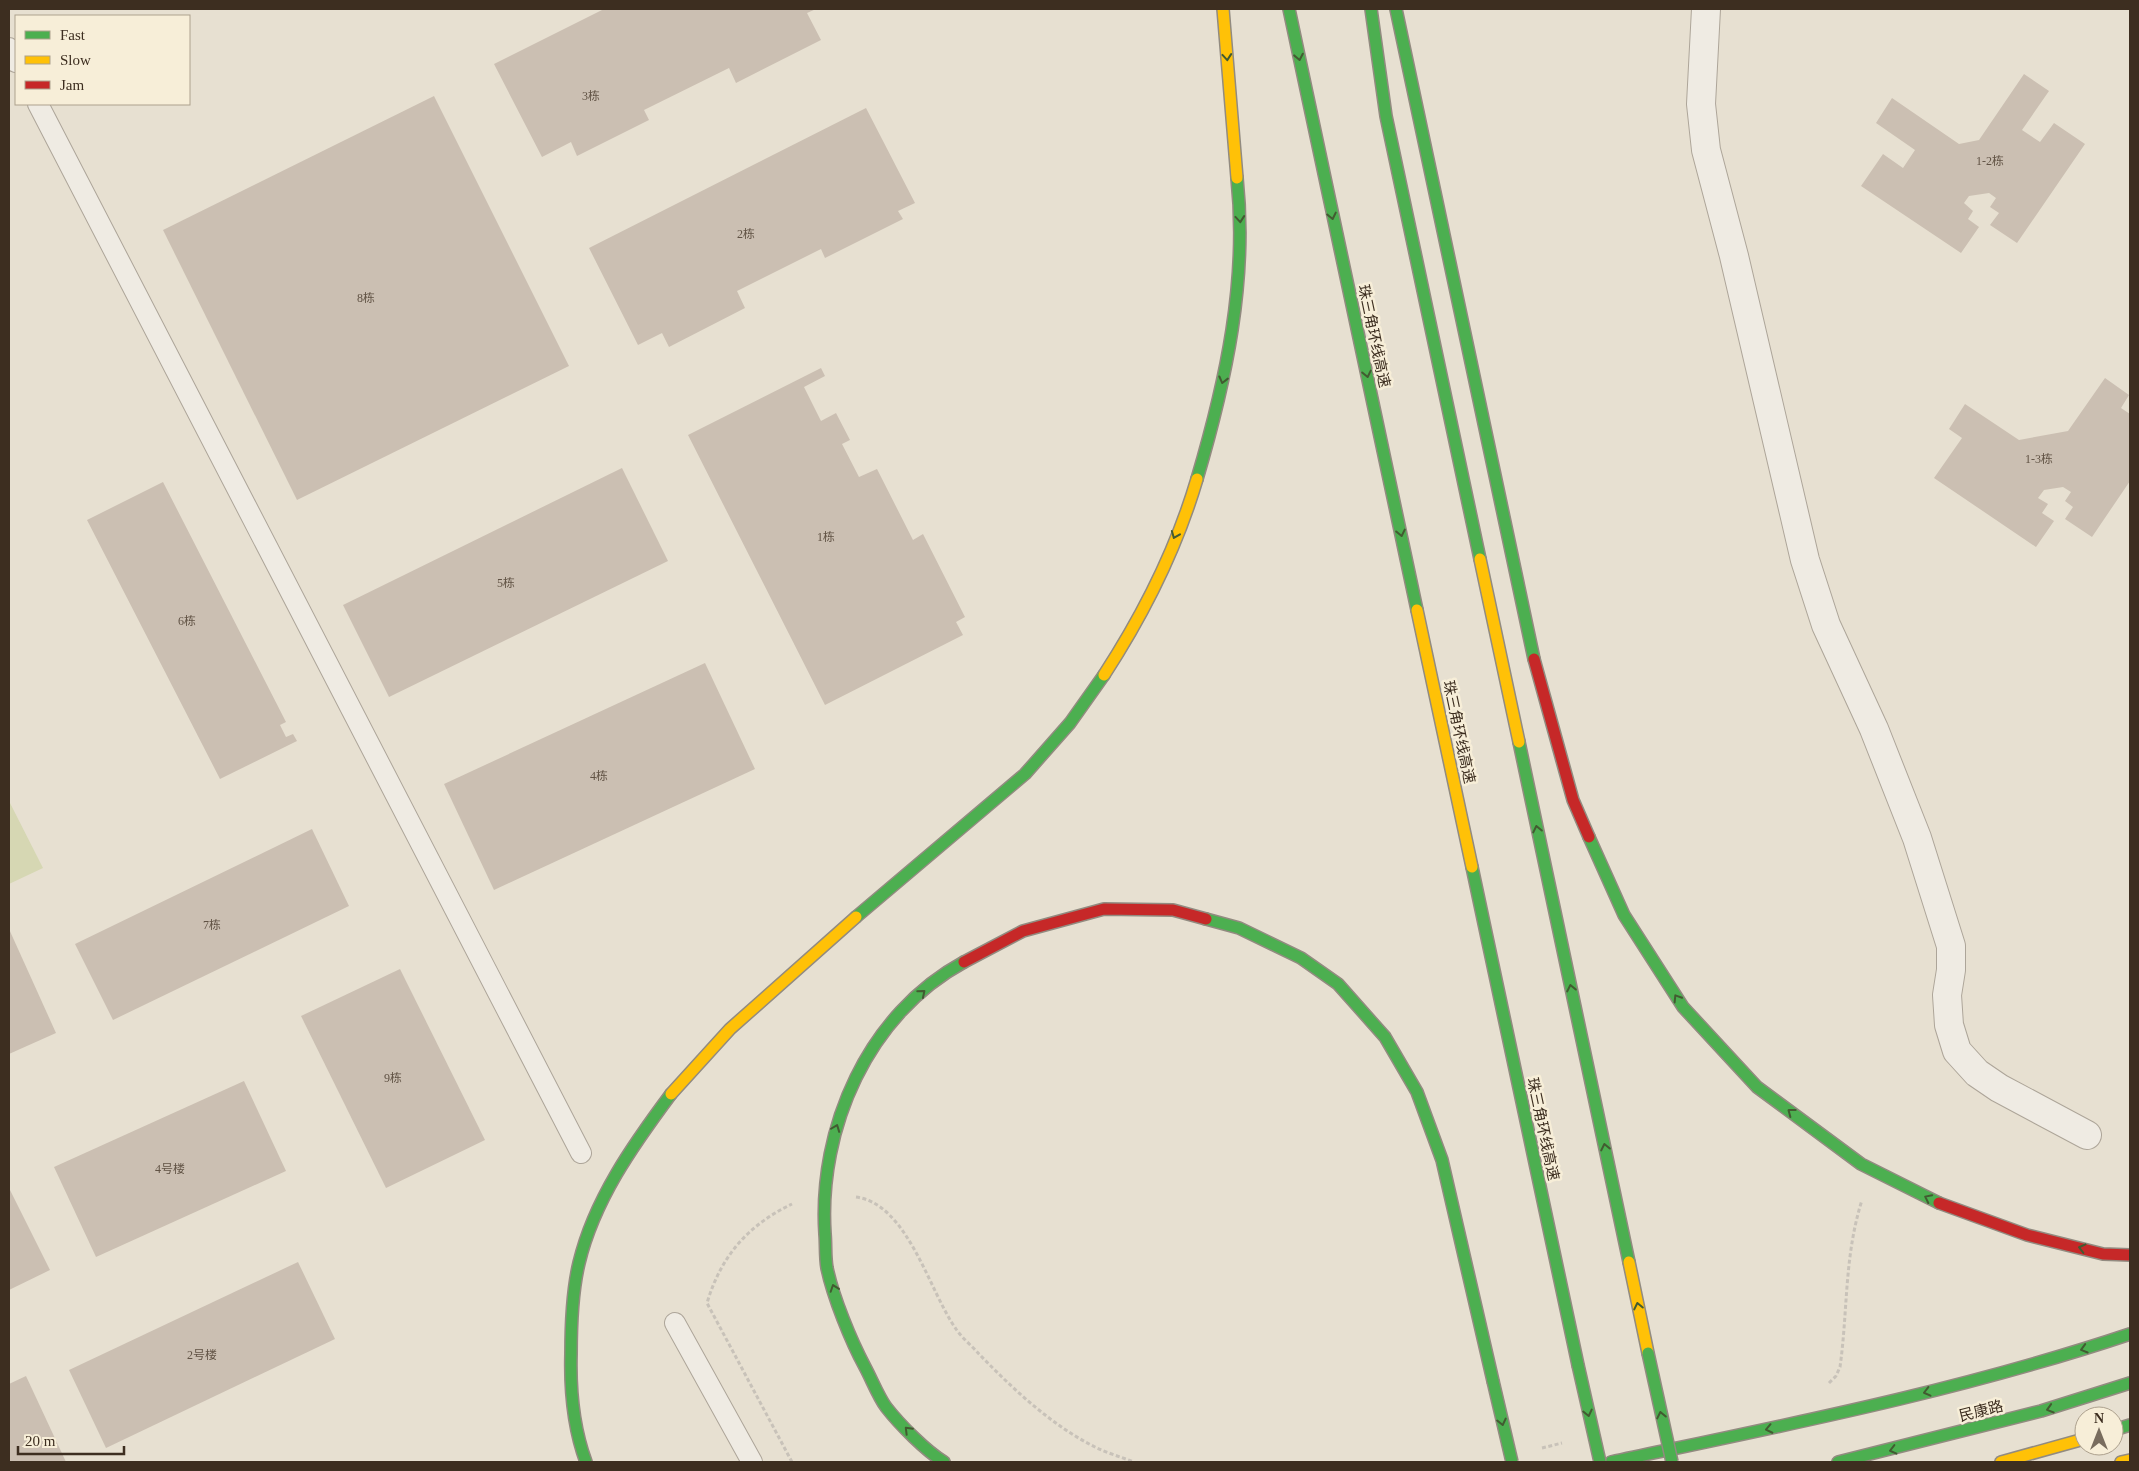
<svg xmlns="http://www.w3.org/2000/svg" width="2139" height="1471" viewBox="0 0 2139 1471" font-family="'Times New Roman','Noto Sans SC',serif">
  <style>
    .green { fill: #d6d7b3 }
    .building { fill: #cbbfb2 }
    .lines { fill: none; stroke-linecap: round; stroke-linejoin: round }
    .lane-casing { stroke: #ada599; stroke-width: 22 }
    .street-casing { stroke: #ada599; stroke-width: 30 }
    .fast-casing { stroke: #928b80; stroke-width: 14 }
    .slow-casing { stroke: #928b80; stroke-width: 14 }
    .jam-casing { stroke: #928b80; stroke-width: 14 }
    .path { stroke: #c8c2b9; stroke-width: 3; stroke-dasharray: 4 2.5; stroke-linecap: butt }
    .lane { stroke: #efebe3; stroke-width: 20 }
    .street { stroke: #efebe3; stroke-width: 28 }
    .fast { stroke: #4caf50; stroke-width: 11 }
    .slow { stroke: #ffc107; stroke-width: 11 }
    .jam { stroke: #c62828; stroke-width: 11 }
    .fast-bridge-casing { stroke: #928b80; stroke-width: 14; stroke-linecap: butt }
    .fast-bridge { stroke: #4caf50; stroke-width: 11 }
    .oneway { stroke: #425b31 }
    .labels { text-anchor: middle; stroke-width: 5; stroke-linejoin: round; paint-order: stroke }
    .number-label { font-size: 12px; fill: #605244 }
    .street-label { font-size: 15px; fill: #3d2e20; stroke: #f7eed8 }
  </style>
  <rect width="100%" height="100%" fill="#e7e0d1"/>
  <polygon class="green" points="9,801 43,868 9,884"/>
  <g class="building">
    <polygon points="604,9 816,9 807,13 821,40 736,83 729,68 644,110 649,120 577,156 571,142 542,157 494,64"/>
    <polygon points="2024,74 2049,91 2022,130 2040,142 2054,123 2085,144 2017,243 1990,225 1999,213 1990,207 1996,198 1989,193 1969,196 1964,203 1973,211 1968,219 1979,227 1961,253 1861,186 1883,154 1903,168 1915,150 1876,123 1892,98 1959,144 1979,140"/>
    <polygon points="434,96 569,366 297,500 163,230"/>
    <polygon points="866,108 915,203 898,211 903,219 825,258 821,249 737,291 745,308 669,347 662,333 638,345 589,248"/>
    <polygon points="821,368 825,376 804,387 821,421 836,413 850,440 842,444 859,477 877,469 913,540 923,534 965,617 956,622 963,635 825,705 688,435"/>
    <polygon points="2105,378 2129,395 2121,408 2130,414 2130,481 2092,537 2065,519 2073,507 2065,501 2071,492 2063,487 2044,490 2038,498 2048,504 2042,513 2054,521 2036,547 1934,478 1962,438 1949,429 1965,404 2019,440 2068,431"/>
    <polygon points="622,468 668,561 389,697 343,605"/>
    <polygon points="163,482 286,722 280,725 286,737 293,734 297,741 220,779 87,520"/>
    <polygon points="705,663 755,769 494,890 444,784"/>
    <polygon points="312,829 349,906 113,1020 75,944"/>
    <polygon points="9,929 56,1033 9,1054"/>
    <polygon points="400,969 485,1140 386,1188 301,1016"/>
    <polygon points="244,1081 286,1171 96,1257 54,1167"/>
    <polygon points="9,1188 50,1270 9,1290"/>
    <polygon points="298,1262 335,1339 106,1448 69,1370"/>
    <polygon points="26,1376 66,1462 9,1462 9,1384"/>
  </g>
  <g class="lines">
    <defs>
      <g id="lane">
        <polyline points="9,48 16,62"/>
        <polyline points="38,104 581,1153"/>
        <polyline points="675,1323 752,1462"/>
      </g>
      <polyline id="street" points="1706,9 1701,104 1706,150 1734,256 1805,560 1826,625 1874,729 1917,838 1951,946 1951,970 1947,995 1949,1025 1957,1051 1977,1073 1999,1088 2087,1135"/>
      <g id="fast">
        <polyline points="1289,9 1417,610"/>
        <polyline points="1371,9 1386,116 1480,559"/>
        <polyline points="1396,9 1534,659"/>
        <path d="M1197,479c29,-98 51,-199 40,-301"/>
        <polyline points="1519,742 1629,1262"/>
        <polyline points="1589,837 1624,915 1683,1007 1757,1087 1861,1164 1939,1203"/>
        <polyline points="1472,867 1578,1365"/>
        <polyline points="856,917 1025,774 1070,723 1104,675"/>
        <polyline points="1206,919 1239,928 1301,958 1338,984 1385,1037 1417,1092 1442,1160 1493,1381"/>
        <polyline points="2114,1430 2130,1425"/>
        <path d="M586,1462c-13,-35 -16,-71 -15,-108 0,-30 1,-62 8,-91 15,-63 54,-118 92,-169"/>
        <path d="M944,1462c-18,-11 -44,-37 -58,-55 -8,-11 -14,-27 -21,-40 -14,-26 -32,-70 -38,-99 -2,-11 -1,-23 -2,-34 -7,-106 43,-220 139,-272"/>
        <path d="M1611,1462c175,-37 349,-71 519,-128"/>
        <polyline points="1838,1462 2041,1411 2130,1383"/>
      </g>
      <g id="slow">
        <polyline points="1223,9 1237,178"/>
        <polyline points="1480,559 1519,742"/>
        <polyline points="1417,610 1472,867"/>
        <path d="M1104,675c39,-60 73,-128 93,-196"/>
        <polyline points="671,1094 730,1029 856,917"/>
        <polyline points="1629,1262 1648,1353"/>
        <polyline points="2001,1462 2084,1439"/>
        <polyline points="2121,1462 2130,1460"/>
      </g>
      <g id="jam">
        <polyline points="1534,659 1573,800 1589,837"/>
        <polyline points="964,962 1023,931 1104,909 1173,910 1206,919"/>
        <polyline points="1939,1203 2027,1235 2103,1254 2130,1255"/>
      </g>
    </defs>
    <use href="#lane" class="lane-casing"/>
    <use href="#street" class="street-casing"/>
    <use href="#fast" class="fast-casing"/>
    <use href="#slow" class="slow-casing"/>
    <use href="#jam" class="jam-casing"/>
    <g class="path">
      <path d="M856,1197c52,7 73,94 100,132 6,9 16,17 23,25 34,35 72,71 116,93 12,6 26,10 39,15"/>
      <path d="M1829,1383l7,-7 4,-9c8,-57 4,-110 22,-167"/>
      <polyline points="1542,1448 1562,1443"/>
      <path d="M792,1462l-85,-159c14,-47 41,-78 85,-99"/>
    </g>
    <use href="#lane" class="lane"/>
    <use href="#street" class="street"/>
    <use href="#fast" class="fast"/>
    <use href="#slow" class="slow"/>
    <use href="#jam" class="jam"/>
    <defs>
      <g id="fast-bridge">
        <polyline points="1648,1353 1672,1462"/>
        <polyline points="1578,1365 1600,1462"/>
        <polyline points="1493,1381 1512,1462"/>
      </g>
    </defs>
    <use href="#fast-bridge" class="fast-bridge-casing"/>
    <use href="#fast-bridge" class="fast-bridge"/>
  </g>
  <defs><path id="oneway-chevron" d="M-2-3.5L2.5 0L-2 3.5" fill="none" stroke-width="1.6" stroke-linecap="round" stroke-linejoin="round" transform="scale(1.25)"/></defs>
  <g class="oneway">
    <use href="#oneway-chevron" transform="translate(1227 57) rotate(85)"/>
    <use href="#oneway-chevron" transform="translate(1299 57) rotate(79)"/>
    <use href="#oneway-chevron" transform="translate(1332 216) rotate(78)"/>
    <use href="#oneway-chevron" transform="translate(1240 219) rotate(85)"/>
    <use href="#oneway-chevron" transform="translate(1367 374) rotate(78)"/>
    <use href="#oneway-chevron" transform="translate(1223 380) rotate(104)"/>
    <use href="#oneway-chevron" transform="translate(1401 533) rotate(78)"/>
    <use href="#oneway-chevron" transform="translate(1175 535) rotate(112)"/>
    <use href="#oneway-chevron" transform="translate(1537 829) rotate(-102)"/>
    <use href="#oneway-chevron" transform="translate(1571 988) rotate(-102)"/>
    <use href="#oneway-chevron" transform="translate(922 993) rotate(-40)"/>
    <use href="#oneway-chevron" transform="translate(1677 998) rotate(-122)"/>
    <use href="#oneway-chevron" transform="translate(1791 1112) rotate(-143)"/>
    <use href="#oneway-chevron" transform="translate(836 1128) rotate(-69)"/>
    <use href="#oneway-chevron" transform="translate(1605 1147) rotate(-102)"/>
    <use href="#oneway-chevron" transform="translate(1928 1198) rotate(-154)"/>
    <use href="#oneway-chevron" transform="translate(2082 1248) rotate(-166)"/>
    <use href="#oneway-chevron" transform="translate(834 1288) rotate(-109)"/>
    <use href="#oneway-chevron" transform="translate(1638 1306) rotate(-102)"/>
    <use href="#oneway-chevron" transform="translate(2084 1349) rotate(164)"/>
    <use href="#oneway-chevron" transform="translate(1927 1392) rotate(166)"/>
    <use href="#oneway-chevron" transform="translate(2050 1409) rotate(163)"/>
    <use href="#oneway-chevron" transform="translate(1588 1413) rotate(77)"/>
    <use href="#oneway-chevron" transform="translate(1661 1415) rotate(-102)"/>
    <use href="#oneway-chevron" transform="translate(1502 1422) rotate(77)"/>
    <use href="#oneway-chevron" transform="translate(1769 1429) rotate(168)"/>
    <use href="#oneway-chevron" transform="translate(908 1430) rotate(-135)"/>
    <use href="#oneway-chevron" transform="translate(1893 1450) rotate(166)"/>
  </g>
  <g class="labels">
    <g class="number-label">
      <text x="591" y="100">3栋</text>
      <text x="1990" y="165">1-2栋</text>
      <text x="746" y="238">2栋</text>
      <text x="366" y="302">8栋</text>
      <text x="2039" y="463">1-3栋</text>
      <text x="826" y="541">1栋</text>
      <text x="506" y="587">5栋</text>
      <text x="187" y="625">6栋</text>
      <text x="599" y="780">4栋</text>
      <text x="212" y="929">7栋</text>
      <text x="393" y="1082">9栋</text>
      <text x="170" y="1173">4号楼</text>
      <text x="202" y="1359">2号楼</text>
    </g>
    <g class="street-label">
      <text transform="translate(1374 336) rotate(78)" y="5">珠三角环线高速</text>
      <text transform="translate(1459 732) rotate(78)" y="5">珠三角环线高速</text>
      <text transform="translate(1543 1129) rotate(78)" y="5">珠三角环线高速</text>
      <text transform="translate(1981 1411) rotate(-14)" y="5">民康路</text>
    </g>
  </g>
  <rect width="2139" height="1471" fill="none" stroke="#3d2e20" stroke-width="20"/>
  <rect x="15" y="15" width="175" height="90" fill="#f7eed8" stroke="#ada18e"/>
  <rect x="25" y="31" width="25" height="8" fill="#4caf50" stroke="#ada18e"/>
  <text x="60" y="40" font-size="15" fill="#3d2e20">Fast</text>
  <rect x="25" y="56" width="25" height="8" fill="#ffc107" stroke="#ada18e"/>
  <text x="60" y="65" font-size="15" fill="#3d2e20">Slow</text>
  <rect x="25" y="81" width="25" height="8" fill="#c62828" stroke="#ada18e"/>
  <text x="60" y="90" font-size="15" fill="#3d2e20">Jam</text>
  <g transform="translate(2099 1431)"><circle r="24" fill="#f7eed8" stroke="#ada18e"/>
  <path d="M0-4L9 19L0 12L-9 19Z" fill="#786c5e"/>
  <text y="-8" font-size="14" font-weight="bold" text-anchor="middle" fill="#3d2e20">N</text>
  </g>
  <path d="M18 1446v8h106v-8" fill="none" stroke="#3d2e20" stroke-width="2.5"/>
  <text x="25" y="1446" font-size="15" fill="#3d2e20" stroke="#f7eed8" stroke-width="4" paint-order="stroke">20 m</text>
</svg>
